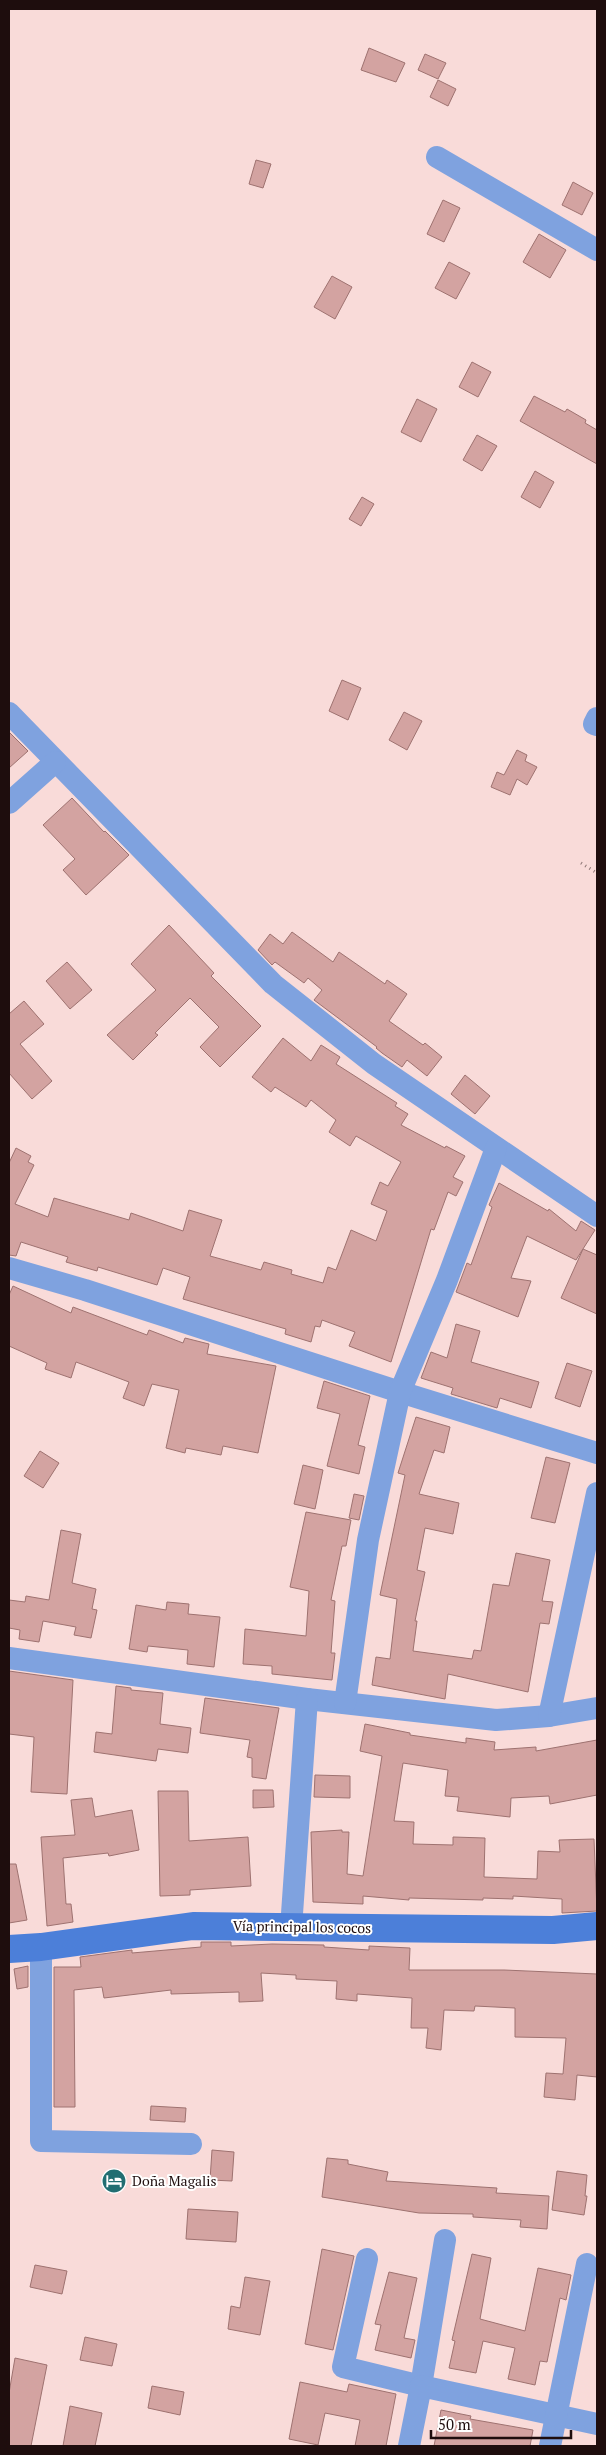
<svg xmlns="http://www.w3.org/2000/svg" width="606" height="2455" viewBox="0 0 606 2455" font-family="'PT Serif',serif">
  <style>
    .building { fill: #d3a3a1; stroke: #9e7270 }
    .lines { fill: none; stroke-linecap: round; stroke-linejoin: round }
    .path { stroke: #8c7574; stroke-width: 3; stroke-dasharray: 1 4; stroke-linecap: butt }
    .street { stroke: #7fa2df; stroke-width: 22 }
    .secondary { stroke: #4c7fd9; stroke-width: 28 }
    .labels { text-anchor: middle; stroke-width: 4; stroke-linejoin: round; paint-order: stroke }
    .street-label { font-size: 14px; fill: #1e0d0d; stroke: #fff }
    .poi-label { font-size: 14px; fill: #1e0d0d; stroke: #fff; text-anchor: start }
  </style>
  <rect width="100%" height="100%" fill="#f9dbd9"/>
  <g class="building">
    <polygon points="369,48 405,63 396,82 361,70"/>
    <polygon points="425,54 446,63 438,79 418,70"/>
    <polygon points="438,80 456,89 448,106 430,97"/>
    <polygon points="256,160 271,164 263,188 249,184"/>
    <polygon points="573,182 593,193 582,215 562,205"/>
    <polygon points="443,200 460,208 444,242 427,234"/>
    <polygon points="539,234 566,250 550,278 523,262"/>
    <polygon points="449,262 470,273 456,299 435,288"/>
    <polygon points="332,276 352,287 335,319 314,307"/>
    <polygon points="472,362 491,372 478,397 459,387"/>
    <polygon points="534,396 565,412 567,409 586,420 585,423 597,430 597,464 520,421"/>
    <polygon points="417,399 437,409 421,442 401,432"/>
    <polygon points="477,435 497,446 482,471 463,460"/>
    <polygon points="535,471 554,482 540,508 521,497"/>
    <polygon points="362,497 374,504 361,526 349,519"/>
    <polygon points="342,680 361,688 348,720 329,711"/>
    <polygon points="404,712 422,721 407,750 389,740"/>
    <polygon points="9,732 28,751 9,768"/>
    <polygon points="517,750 527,755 525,761 537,767 527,785 517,779 510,795 491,787 497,772 504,775"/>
    <polygon points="72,798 104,832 105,831 129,855 86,895 63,870 75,859 43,825"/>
    <polygon points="169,925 214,973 211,976 261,1026 220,1067 200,1047 219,1027 190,998 155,1033 158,1035 133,1060 107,1035 156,990 131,964"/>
    <polygon points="292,932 333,962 339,952 385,984 387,980 407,994 389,1021 423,1045 425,1043 442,1057 427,1076 407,1060 402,1067 382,1053 376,1048 377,1047 314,1000 322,990 308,978 304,983 275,962 272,965 258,950 270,934 283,944"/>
    <polygon points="67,962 92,990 70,1009 46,981"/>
    <polygon points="24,1001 44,1024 20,1044 52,1081 32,1099 9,1073 9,1014"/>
    <polygon points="283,1038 311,1061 321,1045 340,1057 336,1064 397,1103 395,1106 408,1114 401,1125 445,1148 446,1146 465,1156 453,1177 463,1182 456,1196 448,1192 434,1230 431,1229 391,1362 349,1346 355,1332 322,1320 320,1327 315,1326 311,1342 285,1334 286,1329 183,1299 190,1277 163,1268 157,1285 98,1267 97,1271 66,1262 68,1257 21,1242 16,1256 9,1255 9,1163 16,1148 31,1156 28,1162 34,1165 15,1204 48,1217 54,1198 129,1220 131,1213 183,1231 189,1210 222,1220 210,1256 261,1270 264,1262 292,1270 291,1274 323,1283 328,1267 336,1270 351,1230 376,1241 387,1211 371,1204 380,1182 388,1186 401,1162 356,1136 350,1146 329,1132 336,1120 311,1100 306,1107 275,1087 271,1092 252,1077"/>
    <polygon points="465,1075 490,1096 475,1114 451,1094"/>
    <polygon points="499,1183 548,1211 549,1209 576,1231 581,1221 595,1230 576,1260 527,1236 511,1278 531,1281 518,1317 456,1292 467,1263 471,1265 492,1207 489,1205"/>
    <polygon points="583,1249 597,1255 597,1314 561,1298"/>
    <polygon points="13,1286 71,1313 73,1307 147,1335 149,1330 183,1343 185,1338 209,1344 207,1354 276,1366 258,1453 223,1446 221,1455 186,1448 185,1453 166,1448 179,1390 152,1384 144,1406 123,1398 129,1382 76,1362 71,1378 45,1369 47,1363 9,1346 9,1295"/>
    <polygon points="456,1324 480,1331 471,1362 539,1382 531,1408 500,1398 497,1408 451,1394 453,1388 421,1378 431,1352 447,1358"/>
    <polygon points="567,1363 592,1371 580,1407 555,1398"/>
    <polygon points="324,1381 370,1396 358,1445 365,1447 359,1474 327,1466 340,1414 317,1408"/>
    <polygon points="416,1417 450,1427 444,1453 434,1450 419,1494 459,1503 453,1534 425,1528 417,1570 425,1572 415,1621 417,1621 413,1651 472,1659 474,1650 481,1651 493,1584 509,1586 516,1553 550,1560 542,1601 553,1602 549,1624 540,1623 528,1692 448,1674 445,1699 372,1685 376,1657 390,1659 397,1599 380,1595 405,1475 398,1473"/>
    <polygon points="40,1451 59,1463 43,1488 24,1476"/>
    <polygon points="546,1457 570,1463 555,1523 531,1518"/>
    <polygon points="303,1465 323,1470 315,1509 294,1504"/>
    <polygon points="354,1494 364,1496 359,1520 349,1518"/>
    <polygon points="306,1512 351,1520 346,1546 342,1546 331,1600 335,1601 331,1653 335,1653 332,1680 272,1674 272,1666 243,1664 245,1629 306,1636 309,1591 290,1587"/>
    <polygon points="61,1530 81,1534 72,1583 96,1589 92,1609 97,1610 91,1638 74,1635 76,1627 43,1621 39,1642 19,1639 20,1630 9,1628 9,1600 25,1602 26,1596 49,1600"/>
    <polygon points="167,1602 189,1604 188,1614 220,1617 214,1667 187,1664 188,1650 148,1646 147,1652 129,1649 136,1605 166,1610"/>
    <polygon points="9,1671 73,1680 67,1794 31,1792 34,1737 9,1734"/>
    <polygon points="116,1686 131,1688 131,1690 163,1693 160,1724 191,1728 188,1753 158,1749 156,1761 94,1752 96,1732 112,1734"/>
    <polygon points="205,1698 279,1708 266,1779 252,1777 252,1758 247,1757 250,1740 200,1733"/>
    <polygon points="365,1724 410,1733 410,1735 466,1743 466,1738 495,1742 494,1750 536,1747 536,1751 597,1740 597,1795 550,1804 549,1796 511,1798 510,1817 457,1811 459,1797 445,1796 448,1770 403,1763 394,1821 414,1822 413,1844 453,1845 453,1837 485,1838 484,1877 537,1879 538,1851 560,1852 559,1840 594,1839 597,1911 562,1913 562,1899 513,1896 513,1899 483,1898 483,1900 409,1898 409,1900 363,1896 363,1904 313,1902 311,1832 342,1830 342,1832 349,1832 347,1874 363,1876 382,1756 360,1751"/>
    <polygon points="315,1775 350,1776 350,1798 314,1797"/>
    <polygon points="253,1790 273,1790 274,1807 253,1808"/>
    <polygon points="158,1791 188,1791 189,1841 248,1837 251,1886 190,1890 190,1895 160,1896"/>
    <polygon points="92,1798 95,1817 132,1810 139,1850 109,1856 108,1853 63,1858 66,1904 71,1904 73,1922 47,1926 41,1837 75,1835 71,1800"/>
    <polygon points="9,1864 16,1864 27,1920 9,1923"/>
    <polygon points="201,1942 231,1942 231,1946 272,1944 324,1945 324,1947 369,1950 369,1946 410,1948 409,1970 504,1970 597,1974 597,2077 577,2075 575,2100 544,2097 546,2073 563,2074 566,2038 515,2037 515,2008 475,2006 474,2011 444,2010 441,2050 426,2048 428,2028 411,2028 412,1998 357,1994 357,2001 336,1999 337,1981 296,1979 296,1975 261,1973 263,2001 239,2002 239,1992 171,1994 171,1990 104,1998 102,1987 74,1990 75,2107 54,2107 54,1967 81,1967 80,1957 132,1950 132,1953 201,1947"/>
    <polygon points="28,1966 28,1987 17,1989 14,1969"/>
    <polygon points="151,2106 186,2108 185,2122 150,2120"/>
    <polygon points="212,2150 234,2152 232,2181 210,2180"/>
    <polygon points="327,2158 348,2160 348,2164 388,2172 386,2181 497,2188 496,2193 549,2196 547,2229 520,2227 521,2220 473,2217 473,2214 419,2213 322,2197"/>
    <polygon points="557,2171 587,2175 585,2196 587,2196 584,2215 552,2210"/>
    <polygon points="188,2209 238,2212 236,2242 186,2239"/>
    <polygon points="322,2249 354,2256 333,2350 305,2344"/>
    <polygon points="472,2254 491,2258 480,2319 525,2331 538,2268 571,2275 566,2300 560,2298 547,2362 540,2361 535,2385 508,2379 515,2348 483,2341 476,2373 449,2368 455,2341 452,2340"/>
    <polygon points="35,2265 67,2271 62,2294 30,2287"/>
    <polygon points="389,2272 417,2278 404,2338 415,2340 411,2358 375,2350 381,2325 375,2324"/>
    <polygon points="245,2277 270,2281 260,2335 228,2329 231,2306 240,2308"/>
    <polygon points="85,2337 117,2344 112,2366 80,2360"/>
    <polygon points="15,2358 47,2365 31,2446 9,2446 9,2393"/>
    <polygon points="300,2382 347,2392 349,2384 396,2394 386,2446 355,2446 360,2420 325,2413 318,2445 289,2439"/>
    <polygon points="152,2386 184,2392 180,2415 148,2408"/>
    <polygon points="70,2406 102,2413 95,2446 63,2446"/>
    <polygon points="441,2410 471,2416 470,2419 533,2430 530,2446 434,2446"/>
  </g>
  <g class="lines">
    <polyline class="path" points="581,863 597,873"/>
    <g class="street">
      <polyline points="437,157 597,250"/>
      <polyline points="9,713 273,984 374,1064 597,1216"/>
      <polyline points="597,718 594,724 597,725"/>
      <polyline points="9,803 55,762"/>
      <polyline points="9,1268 85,1290 400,1392 597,1453"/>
      <polyline points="9,1658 307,1699 496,1720 549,1716 597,1708"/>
      <polyline points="345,1703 368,1540 400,1392 447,1280 496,1148"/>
      <polyline points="549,1716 597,1493"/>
      <polyline points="291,1928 307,1699"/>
      <polyline points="41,1947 41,2141 191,2144"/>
      <polyline points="367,2259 343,2367 421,2386 445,2240"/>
      <polyline points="409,2446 421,2386 597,2424"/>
      <polyline points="550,2446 587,2264"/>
    </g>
    <polyline class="secondary" points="9,1949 41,1947 193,1926 553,1930 597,1926"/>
  </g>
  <defs>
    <symbol id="hotel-disc" viewBox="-11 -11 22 22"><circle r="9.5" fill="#226e72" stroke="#fff"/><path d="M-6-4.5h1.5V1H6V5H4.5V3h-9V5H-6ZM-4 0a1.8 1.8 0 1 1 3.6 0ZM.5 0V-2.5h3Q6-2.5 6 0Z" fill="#fff"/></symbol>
  </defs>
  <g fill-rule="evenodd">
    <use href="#hotel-disc" x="100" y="2167" width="28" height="28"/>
  </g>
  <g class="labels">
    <g class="street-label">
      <text transform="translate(302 1927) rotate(1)" y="5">Vía principal los cocos</text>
    </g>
    <g class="poi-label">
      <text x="132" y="2186">Doña Magalis</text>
    </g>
  </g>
  <rect width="606" height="2455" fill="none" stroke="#1e0d0d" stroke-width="20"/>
  <path d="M431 2430v8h140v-8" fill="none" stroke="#1e0d0d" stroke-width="2.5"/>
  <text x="438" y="2430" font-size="15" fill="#1e0d0d" stroke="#ffffff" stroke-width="4" paint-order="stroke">50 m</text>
</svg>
